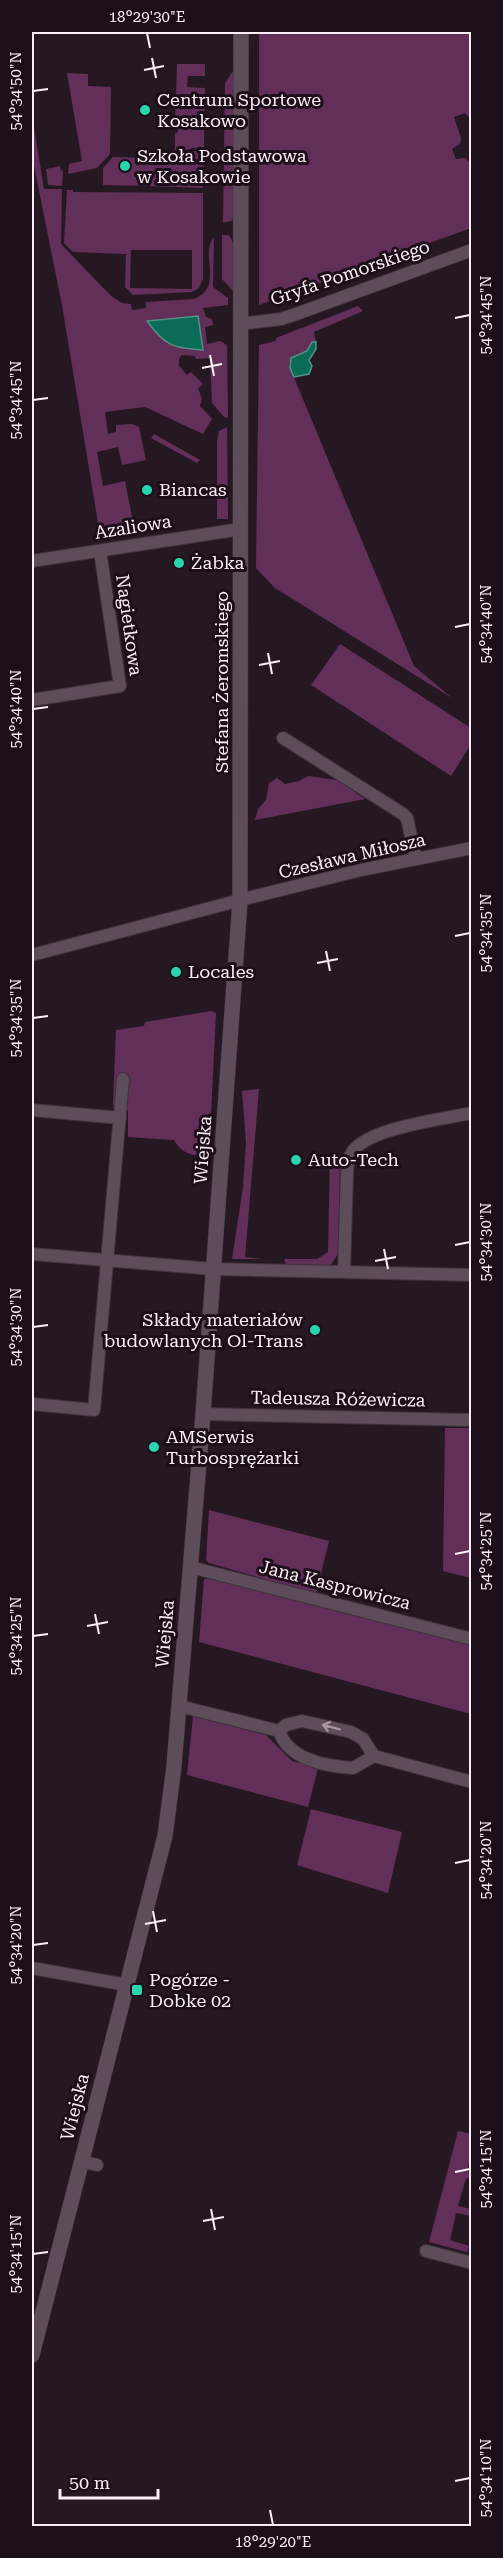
<svg xmlns="http://www.w3.org/2000/svg" width="503" height="2558" viewBox="0 0 503 2558" font-family="'Roboto Serif',serif">
  <style>
    .green { fill: #622f59; fill-rule: evenodd }
    .water { fill: #0a6c56; stroke: #529386; stroke-width: 1.5 }
    .lines { fill: none; stroke-linecap: round; stroke-linejoin: round }
    .minor-casing { stroke: #3e333b; stroke-width: 14 }
    .tertiary-casing { stroke: #3e333b; stroke-width: 16 }
    .minor { stroke: #5d4c59; stroke-width: 12 }
    .tertiary { stroke: #5d4c59; stroke-width: 15 }
    .oneway { stroke: #a495a0 }
    .ticks { fill: none; stroke: #faeff7; stroke-width: 2 }
    .poi-dot { fill: #28d5ad; stroke: #1d0f1a; stroke-width: 2 }
    .labels { text-anchor: middle; stroke-width: 6; stroke-linejoin: round; paint-order: stroke }
    .poi-label { font-size: 18px; fill: #faeff7; stroke: #1d0f1a; text-anchor: start }
    .street-label { font-size: 18px; fill: #faeff7; stroke: #1d0f1a }
    .neatline { fill: none; stroke: #faeff7; stroke-width: 2 }
    .ticks-label { font-size: 15px; text-anchor: middle; fill: #faeff7 }
  </style>
  <rect width="100%" height="100%" fill="#261823"/>
  <g class="green">
    <polygon points="259,32 471,32 471,119 465,113 454,117 461,138 460,144 452,149 456,159 466,158 471,165 471,228 259,305"/>
    <polygon points="177,64 205,64 205,76 188,76 187,87 205,88 204,148 192,148 175,154 175,133 178,132 178,125 175,125"/>
    <polygon points="233,71 234,218 231,221 223,223 225,83"/>
    <polygon points="67,73 88,74 88,86 111,87 110,154 97,168 68,174 69,164 82,161"/>
    <path d="M32,115l12,74h18l-1,55 50,52 11,7 9,1 1,6 14,-2v-6l48,-3c31,-13 5,-43 20,-62l-1,50 15,11v7l-25,3 3,9 6,2 1,6 -8,2 2,17 13,-3 7,4 1,72 -3,1 -13,-15 -2,-45 -14,1 -1,-3 -13,-1 -3,4v7l8,9 4,-3 12,12 -5,4 4,11 -2,7 12,13 -9,15 -58,-27 -40,5 3,22 8,-2v-7l16,-1 7,3 7,33 -24,5 -4,-18 -21,5 6,34 22,-5 8,41 -8,2 2,12 -26,5 -39,-236 -30,-149z"/>
    <polygon points="193,151 204,151 203,188 150,186 150,171 146,173 146,186 103,185 103,168 113,157 176,159"/>
    <polygon points="60,166 61,171 63,170 62,186 48,185 46,169"/>
    <path d="M67,190h6v2l130,1v86l-4,9 -7,4 -59,3 -8,-8 1,-33 -53,-2 -9,-9zM131,250h61v39l-62,-1z"/>
    <polygon points="222,235 229,235 234,245 233,291 222,279"/>
    <polygon points="358,306 363,311 314,332 316,342 312,343 307,351 289,363 290,368 414,666 452,698 275,588 256,568 259,345 276,341 276,338"/>
    <polygon points="227,427 228,519 217,519 217,441 219,431"/>
    <polygon points="154,434 200,460 197,463 151,438"/>
    <polygon points="340,644 471,728 471,744 451,776 311,685"/>
    <polygon points="308,776 337,780 365,799 255,820 258,809 266,800 269,783 277,778 285,784 299,781"/>
    <path d="M211,1011l5,2 -7,142c-16,2 -27,-1 -35,-15l-46,-3v-26l-12,-2 -3,-4 3,-75 28,-4 1,-4z"/>
    <polygon points="259,1089 245,1257 263,1259 232,1259 243,1187 246,1143 242,1091"/>
    <polygon points="336,1155 340,1161 338,1254 330,1266 286,1264 284,1259 317,1259 328,1252 330,1156"/>
    <polygon points="445,1428 471,1428 471,1578 443,1571"/>
    <polygon points="209,1510 329,1541 316,1594 209,1563 206,1560"/>
    <polygon points="214,1578 471,1644 471,1714 199,1642 204,1579"/>
    <polygon points="193,1716 266,1735 292,1761 318,1768 308,1807 187,1775"/>
    <polygon points="311,1809 402,1832 388,1893 297,1865"/>
    <polygon points="458,2131 471,2134 471,2154 467,2171 471,2173 471,2179 466,2178 458,2206 471,2209 471,2216 456,2213 450,2240 469,2246 467,2252 429,2242"/>
  </g>
  <g class="water">
    <path d="M198,316l5,34c-30,-2 -38,-4 -56,-29z"/>
    <polygon points="312,342 316,342 316,349 309,360 312,366 309,374 294,377 290,368 291,358 307,351"/>
  </g>
  <g class="lines">
    <defs>
      <g id="minor">
        <polyline points="240,324 281,319 299,313 472,250"/>
        <polyline points="32,561 241,529"/>
        <polyline points="32,700 120,686 100,551"/>
        <polyline points="283,738 403,814 407,818 416,859"/>
        <polyline points="32,955 252,897 361,870 472,848"/>
        <polyline points="32,1110 120,1118"/>
        <polyline points="32,1254 213,1269 472,1275"/>
        <path d="M344,1272l3,-98c0,-8 1,-16 6,-23 17,-23 89,-32 119,-38"/>
        <polyline points="32,1404 94,1410 123,1079"/>
        <polyline points="203,1414 472,1420"/>
        <polyline points="190,1567 472,1639"/>
        <path d="M179,1706l100,25c10,29 46,35 74,37l21,-12 98,26"/>
        <polyline points="279,1731 286,1725 302,1721 351,1732 363,1739 374,1756"/>
        <polyline points="32,1968 127,1985"/>
        <polyline points="81,2161 97,2165"/>
        <polyline points="426,2251 472,2263"/>
      </g>
      <polyline id="tertiary" points="32,2355 165,1836 174,1766 203,1414 240,901 241,32"/>
    </defs>
    <use href="#minor" class="minor-casing"/>
    <use href="#tertiary" class="tertiary-casing"/>
    <use href="#minor" class="minor"/>
    <use href="#tertiary" class="tertiary"/>
  </g>
  <defs><path id="oneway-shaft" d="M-6 0H5M1.5-3L5.5 0L1.5 3" fill="none" stroke-width="1.6" stroke-linecap="round" stroke-linejoin="round" transform="scale(1.5)"/></defs>
  <use class="oneway" href="#oneway-shaft" transform="translate(331 1727) rotate(-165)"/>
  <path class="ticks" d="M147,33l3,15M152,58l4,20M144,70l20,-4M33,91l15,-2M455,318l15,-3M210,355l4,21M202,368l20,-4M33,400l15,-2M455,627l15,-3M268,653l4,21M259,665l21,-4M33,709l15,-2M455,936l15,-3M326,951l4,20M317,963l21,-4M33,1018l15,-2M455,1245l15,-3M384,1249l4,20M375,1261l21,-4M33,1327l15,-2M455,1554l15,-3M95,1614l4,20M87,1626l21,-4M33,1636l15,-2M455,1863l15,-3M153,1911l4,21M145,1924l21,-4M33,1945l15,-2M455,2172l15,-3M211,2209l4,21M203,2221l21,-4M33,2254l15,-2M455,2481l15,-3M270,2510l3,15"/>
  <g class="poi-dot">
    <circle cx="145" cy="110" r="6"/>
    <circle cx="125" cy="166" r="6"/>
    <circle cx="147" cy="490" r="6"/>
    <circle cx="179" cy="563" r="6"/>
    <circle cx="176" cy="972" r="6"/>
    <circle cx="296" cy="1160" r="6"/>
    <circle cx="315" cy="1330" r="6"/>
    <circle cx="154" cy="1447" r="6"/>
    <rect x="131" y="1984" width="12" height="12" rx="3"/>
  </g>
  <g class="labels">
    <g class="poi-label">
      <text x="157" y="106">Centrum Sportowe<tspan x="157" dy="21">Kosakowo</tspan></text>
      <text x="137" y="162">Szkoła Podstawowa<tspan x="137" dy="21">w Kosakowie</tspan></text>
      <text x="159" y="496">Biancas</text>
      <text x="191" y="569">Żabka</text>
      <text x="188" y="978">Locales</text>
      <text x="308" y="1166">Auto-Tech</text>
      <text x="303" y="1326" text-anchor="end">Składy materiałów<tspan x="303" dy="21">budowlanych Ol-Trans</tspan></text>
      <text x="166" y="1443">AMSerwis<tspan x="166" dy="21">Turbosprężarki</tspan></text>
      <text x="149" y="1986">Pogórze -<tspan x="149" dy="21">Dobke 02</tspan></text>
    </g>
    <g class="street-label">
      <text transform="translate(350 273) rotate(-19)" y="6">Gryfa Pomorskiego</text>
      <text transform="translate(133 527) rotate(-9)" y="6">Azaliowa</text>
      <text transform="translate(129 625) rotate(82)" y="6">Nagietkowa</text>
      <text transform="translate(222 682) rotate(-90)" y="6">Stefana Żeromskiego</text>
      <text transform="translate(352 856) rotate(-13)" y="6">Czesława Miłosza</text>
      <text transform="translate(203 1150) rotate(-86)" y="6">Wiejska</text>
      <text transform="translate(338 1399) rotate(1)" y="6">Tadeusza Różewicza</text>
      <text transform="translate(335 1585) rotate(14)" y="6">Jana Kasprowicza</text>
      <text transform="translate(165 1634) rotate(-85)" y="6">Wiejska</text>
      <text transform="translate(75 2107) rotate(-76)" y="6">Wiejska</text>
    </g>
  </g>
  <rect width="503" height="2558" fill="none" stroke="#1d0f1a" stroke-width="66"/>
  <path d="M60 2489v9h98v-9" fill="none" stroke="#faeff7" stroke-width="3"/>
  <text x="69" y="2489" font-size="18" fill="#faeff7" stroke="#1d0f1a" stroke-width="4.5" paint-order="stroke">50 m</text>
  <rect x="33" y="33" width="437" height="2492" class="neatline"/>
  <g class="ticks-label">
    <text x="147" y="22">18°29'30"E</text>
    <text transform="translate(16 91) rotate(-90)" y="5">54°34'50"N</text>
    <text transform="translate(486 315) rotate(-90)" y="5">54°34'45"N</text>
    <text transform="translate(16 400) rotate(-90)" y="5">54°34'45"N</text>
    <text transform="translate(486 624) rotate(-90)" y="5">54°34'40"N</text>
    <text transform="translate(16 709) rotate(-90)" y="5">54°34'40"N</text>
    <text transform="translate(486 933) rotate(-90)" y="5">54°34'35"N</text>
    <text transform="translate(16 1018) rotate(-90)" y="5">54°34'35"N</text>
    <text transform="translate(486 1242) rotate(-90)" y="5">54°34'30"N</text>
    <text transform="translate(16 1327) rotate(-90)" y="5">54°34'30"N</text>
    <text transform="translate(486 1551) rotate(-90)" y="5">54°34'25"N</text>
    <text transform="translate(16 1636) rotate(-90)" y="5">54°34'25"N</text>
    <text transform="translate(486 1860) rotate(-90)" y="5">54°34'20"N</text>
    <text transform="translate(16 1945) rotate(-90)" y="5">54°34'20"N</text>
    <text transform="translate(486 2169) rotate(-90)" y="5">54°34'15"N</text>
    <text transform="translate(16 2254) rotate(-90)" y="5">54°34'15"N</text>
    <text transform="translate(486 2478) rotate(-90)" y="5">54°34'10"N</text>
    <text x="273" y="2547">18°29'20"E</text>
  </g>
</svg>
